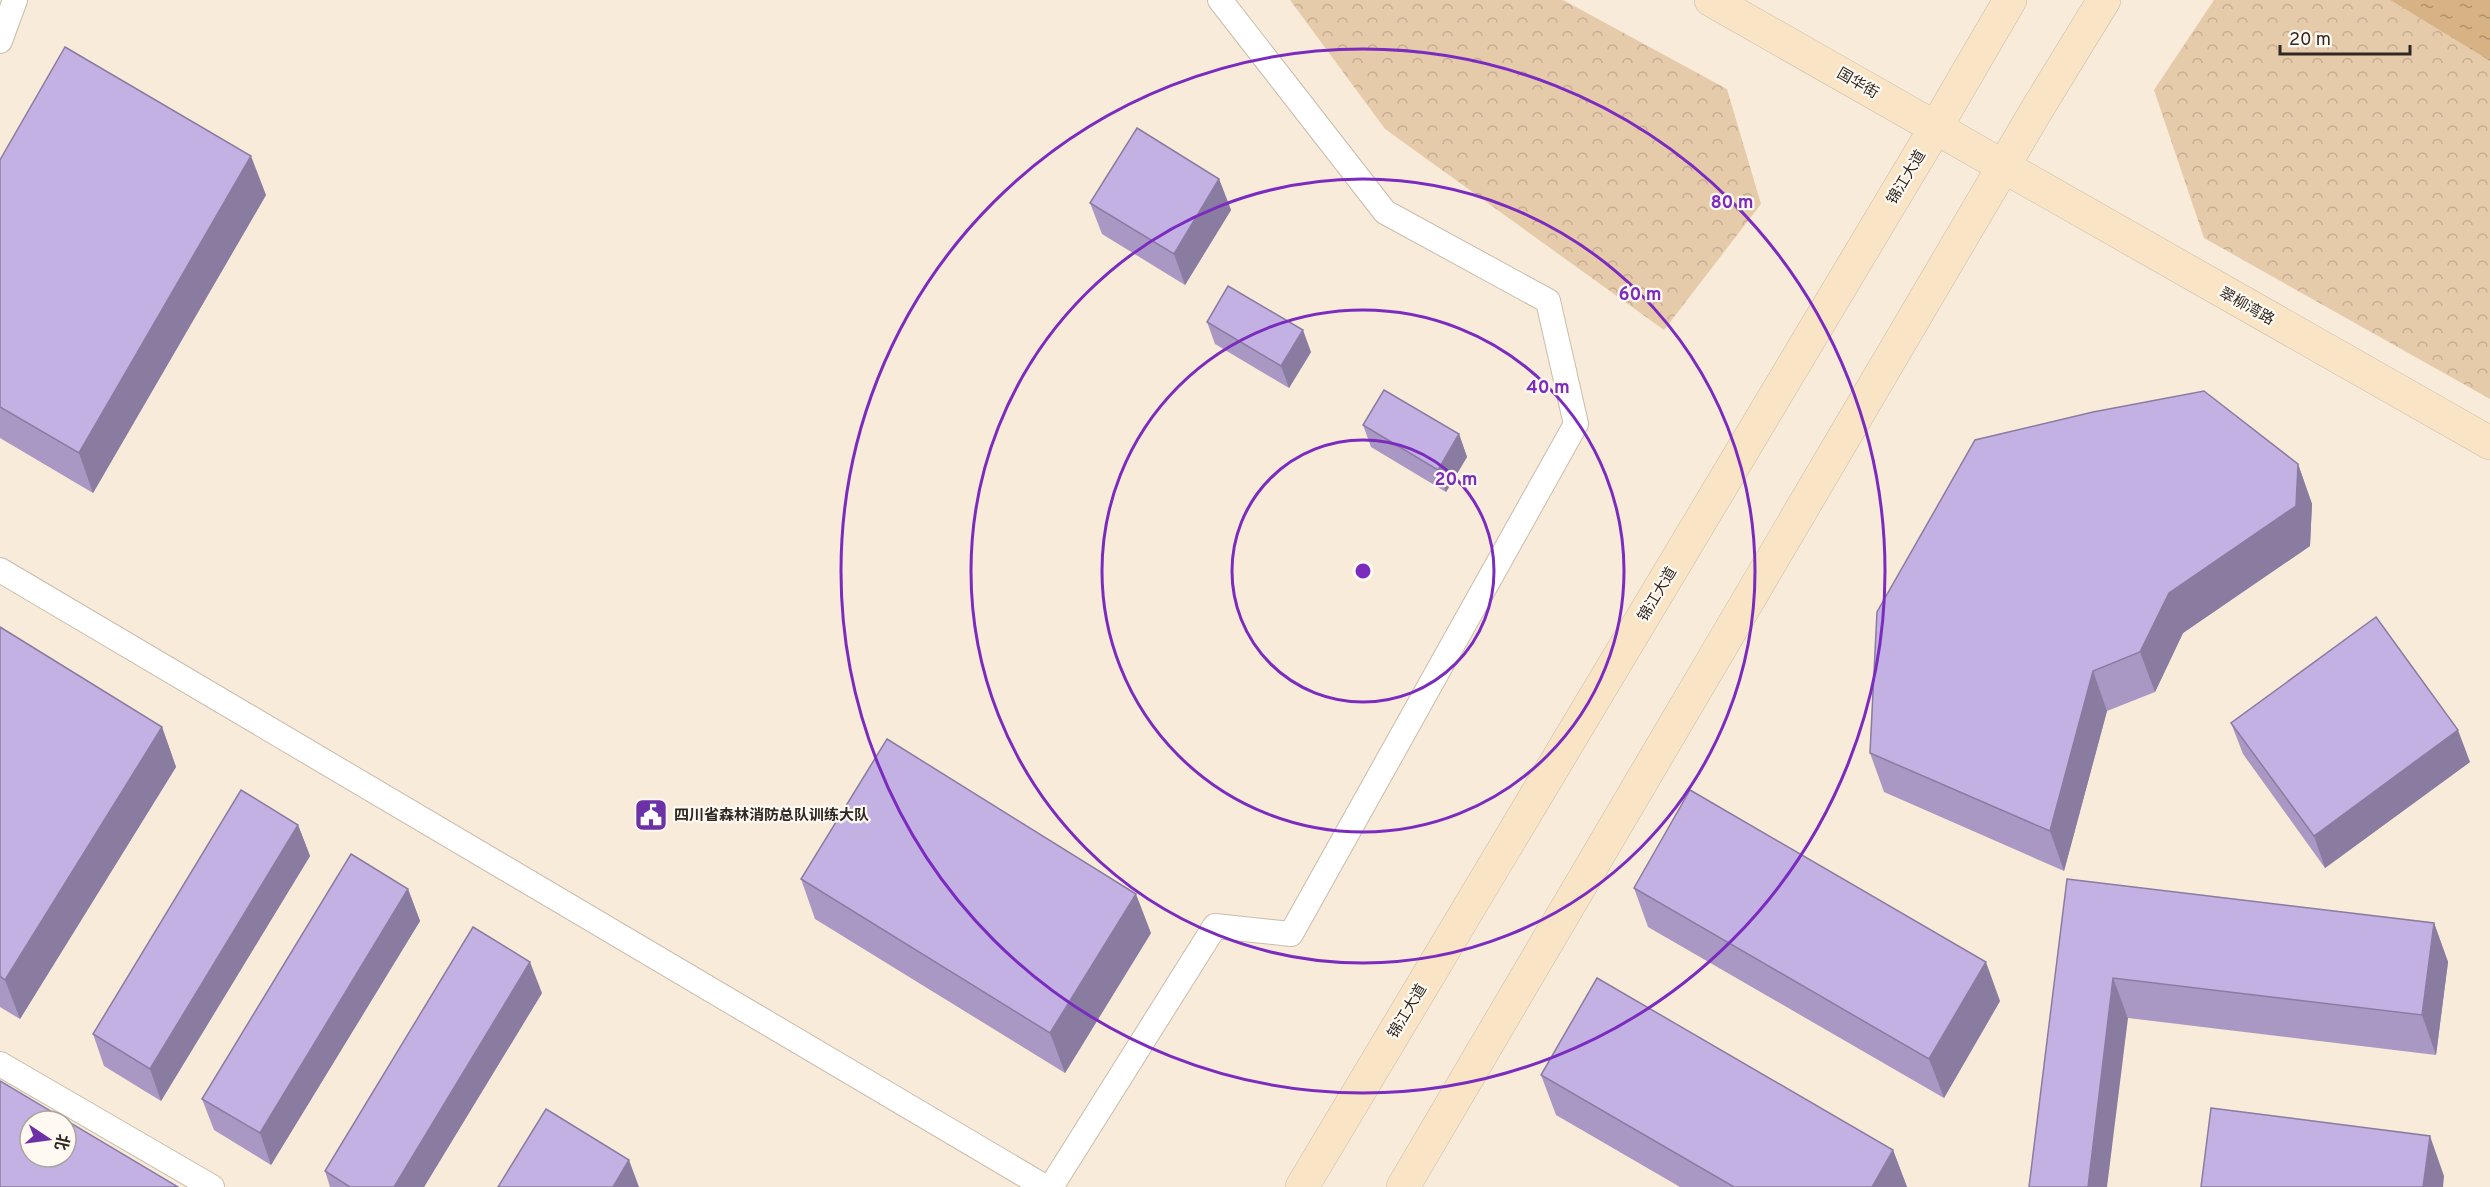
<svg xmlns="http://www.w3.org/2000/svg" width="2490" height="1187" viewBox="0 0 2490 1187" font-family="Overpass,'Noto Sans SC',sans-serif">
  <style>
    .park { fill: url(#park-crowns) }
    .water { fill: url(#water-ripples) }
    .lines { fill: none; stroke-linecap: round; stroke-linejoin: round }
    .lane-casing { stroke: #c9bcab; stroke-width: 26 }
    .secondary-casing { stroke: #c9bcab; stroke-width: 34 }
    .lane { stroke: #fff; stroke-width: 24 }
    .secondary { stroke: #f9e4c6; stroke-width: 33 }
    .wall { fill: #a998c4 }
    .shaded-wall { fill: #897ca0 }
    .building { fill: #c4b1e4; stroke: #897ca0; stroke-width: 1.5; fill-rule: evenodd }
    .ring { fill: none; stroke: #7b2cbf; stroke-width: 3 }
    .labels { text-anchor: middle; stroke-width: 4.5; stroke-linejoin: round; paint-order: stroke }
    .street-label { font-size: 15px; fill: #2d2822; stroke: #fff9f2 }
    .poi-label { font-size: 15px; font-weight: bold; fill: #2d2822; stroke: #fff9f2; text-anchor: start }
    .centre { fill: #7b2cbf; stroke: #fff9f2; stroke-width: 3 }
    .ring-label { font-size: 18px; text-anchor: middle; font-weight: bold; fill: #7b2cbf; stroke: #fff9f2; stroke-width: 4.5; stroke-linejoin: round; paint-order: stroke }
  </style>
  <defs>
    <pattern id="park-crowns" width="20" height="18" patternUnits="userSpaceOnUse" patternTransform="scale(1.5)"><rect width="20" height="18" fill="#e6cbab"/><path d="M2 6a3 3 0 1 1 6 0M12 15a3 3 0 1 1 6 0" fill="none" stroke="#c6ae93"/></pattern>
    <pattern id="water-ripples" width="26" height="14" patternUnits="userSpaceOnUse" patternTransform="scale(1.5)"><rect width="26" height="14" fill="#d7b284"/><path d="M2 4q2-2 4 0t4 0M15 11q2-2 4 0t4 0" fill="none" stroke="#af916c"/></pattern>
  </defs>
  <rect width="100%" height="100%" fill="#f9ebda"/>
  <g class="park">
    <polygon points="1290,0 1563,0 1727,89 1761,204 1664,330 1385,129"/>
    <polygon points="2214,0 2390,0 2490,61 2490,399 2204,238 2154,90"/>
  </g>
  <polygon class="water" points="2390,0 2490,0 2490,61"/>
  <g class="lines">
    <defs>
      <g id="lane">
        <polyline points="0,41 15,0"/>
        <polyline points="0,570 1045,1187"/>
        <polyline points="0,1064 212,1187"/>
        <polyline points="1051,1187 1215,926 1291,934 1576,424 1548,301 1385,212 1220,0"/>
      </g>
      <g id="secondary">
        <polyline points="1711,0 2490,443"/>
        <polyline points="1302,1187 1936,127 2010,0"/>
        <polyline points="1403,1187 2036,111 2104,0"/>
      </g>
    </defs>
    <use href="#lane" class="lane-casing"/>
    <use href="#secondary" class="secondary-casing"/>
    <use href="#lane" class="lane"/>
    <use href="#secondary" class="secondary"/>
  </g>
  <g class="wall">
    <polygon points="0,160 266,195 93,493 0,438"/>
    <polygon points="1219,179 1231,210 1185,285 1102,234 1090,203"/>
    <polygon points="1207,322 1311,352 1289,388 1215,344"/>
    <polygon points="1363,425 1459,434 1467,457 1446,492 1371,447"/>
    <polygon points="2298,464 2312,504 2310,546 2183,633 2155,692 2107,711 2064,871 1884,792 1870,753"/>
    <polygon points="0,627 162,727 176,767 20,1019 0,1007"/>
    <polygon points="2231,723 2470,762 2325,868 2243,754"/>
    <polygon points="298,825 310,856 161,1101 104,1066 93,1034"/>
    <polygon points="801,879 1151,933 1065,1073 815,919"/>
    <polygon points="2067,879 2434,923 2448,962 2436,1055 2128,1018"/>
    <polygon points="1634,888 2000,1001 1944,1098 1648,927"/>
    <polygon points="408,889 420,921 271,1165 214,1130 202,1099"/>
    <polygon points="542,993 424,1187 330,1187 325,1171"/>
    <polygon points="1541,1075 1893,1150 1907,1187 1680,1187 1556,1115"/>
  </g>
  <g class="shaded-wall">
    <polygon points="251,156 266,195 93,493 79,453"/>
    <polygon points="1219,179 1231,210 1185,285 1174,254"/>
    <polygon points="1303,330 1311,352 1289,388 1281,366"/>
    <polygon points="1459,434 1467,457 1446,492 1438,470"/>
    <polygon points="2298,464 2312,504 2310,546 2183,633 2155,692 2140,652 2169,593"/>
    <polygon points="2093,671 2107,711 2064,871 2050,831"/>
    <polygon points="162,727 176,767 20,1019 5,980"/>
    <polygon points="2458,730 2470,762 2325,868 2314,836"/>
    <polygon points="298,825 310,856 161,1101 150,1069"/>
    <polygon points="408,889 420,921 271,1165 260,1133"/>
    <polygon points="1136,894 1151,933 1065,1073 1050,1033"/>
    <polygon points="2434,923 2448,962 2436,1055 2422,1015"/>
    <polygon points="530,962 542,993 424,1187 394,1187"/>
    <polygon points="1986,962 2000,1001 1944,1098 1929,1059"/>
    <polygon points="2113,978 2128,1018 2107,1187 2088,1187"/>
    <polygon points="2430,1136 2444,1176 2443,1187 2423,1187"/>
    <polygon points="1893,1150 1907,1187 1872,1187"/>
    <polygon points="629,1160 639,1187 613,1187"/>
  </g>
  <g class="building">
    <polygon points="65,47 251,156 79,453 0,407 0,160"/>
    <polygon points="1137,128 1219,179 1174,254 1090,203"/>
    <polygon points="1228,286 1303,330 1281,366 1207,322"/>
    <polygon points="1384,390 1459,434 1438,470 1363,425"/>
    <polygon points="2204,391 2298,464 2296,506 2169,593 2140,652 2093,671 2050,831 1870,753 1877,612 1975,440 2093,412"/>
    <polygon points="2376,617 2458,730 2314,836 2231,723"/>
    <polygon points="0,627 162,727 5,980 0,976"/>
    <polygon points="887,739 1136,894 1050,1033 801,879"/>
    <polygon points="241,790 298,825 150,1069 93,1034"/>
    <polygon points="1690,790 1986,962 1929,1059 1634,888"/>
    <polygon points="351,854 408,889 260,1133 202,1099"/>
    <polygon points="2067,879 2434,923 2422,1015 2113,978 2088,1187 2029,1187"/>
    <polygon points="473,927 530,962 394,1187 350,1187 325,1171"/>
    <polygon points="1597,978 1893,1150 1872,1187 1734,1187 1541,1075"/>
    <path d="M0,1081l178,106h-178zM30,1121h36v36h-36z"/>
    <polygon points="2211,1108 2430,1136 2423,1187 2201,1187"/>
    <polygon points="546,1109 629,1160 613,1187 498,1187"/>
  </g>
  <g class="ring">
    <circle cx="1363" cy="571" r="131"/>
    <circle cx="1363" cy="571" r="261"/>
    <circle cx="1363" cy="571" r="392"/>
    <circle cx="1363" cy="571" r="522"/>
  </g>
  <defs>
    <symbol id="civic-square" viewBox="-11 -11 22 22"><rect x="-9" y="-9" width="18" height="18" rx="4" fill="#6c31a7" stroke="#fff9f2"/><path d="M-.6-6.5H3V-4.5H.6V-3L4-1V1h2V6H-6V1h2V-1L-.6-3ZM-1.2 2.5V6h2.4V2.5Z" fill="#fff"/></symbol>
  </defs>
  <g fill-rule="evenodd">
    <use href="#civic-square" x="632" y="796" width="38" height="38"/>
  </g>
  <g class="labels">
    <g class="street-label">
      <text transform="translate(1858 83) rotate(30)" y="5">国华街</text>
      <text transform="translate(1906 177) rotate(-59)" y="5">锦江大道</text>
      <text transform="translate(2247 306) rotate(29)" y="5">翠柳湾路</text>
      <text transform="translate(1657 594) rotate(-59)" y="5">锦江大道</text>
      <text transform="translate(1407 1011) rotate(-59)" y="5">锦江大道</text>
    </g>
    <g class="poi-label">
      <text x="674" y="820">四川省森林消防总队训练大队</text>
    </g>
  </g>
  <circle cx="1363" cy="571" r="9" class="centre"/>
  <g class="ring-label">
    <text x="1732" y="208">80 m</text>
    <text x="1640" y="300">60 m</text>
    <text x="1548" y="393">40 m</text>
    <text x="1456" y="485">20 m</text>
  </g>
  <g transform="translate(48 1139) rotate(103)"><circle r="28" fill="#fff9f2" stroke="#aba59f" stroke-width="1.5"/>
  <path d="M0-4.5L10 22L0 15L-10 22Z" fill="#6c31a7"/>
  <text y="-9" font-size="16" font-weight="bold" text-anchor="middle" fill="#2d2822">北</text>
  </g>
  <path d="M2280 45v9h130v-9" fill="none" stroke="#2d2822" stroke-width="3"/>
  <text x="2289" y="45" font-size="18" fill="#2d2822" stroke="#fff9f2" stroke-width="4.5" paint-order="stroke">20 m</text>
</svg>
